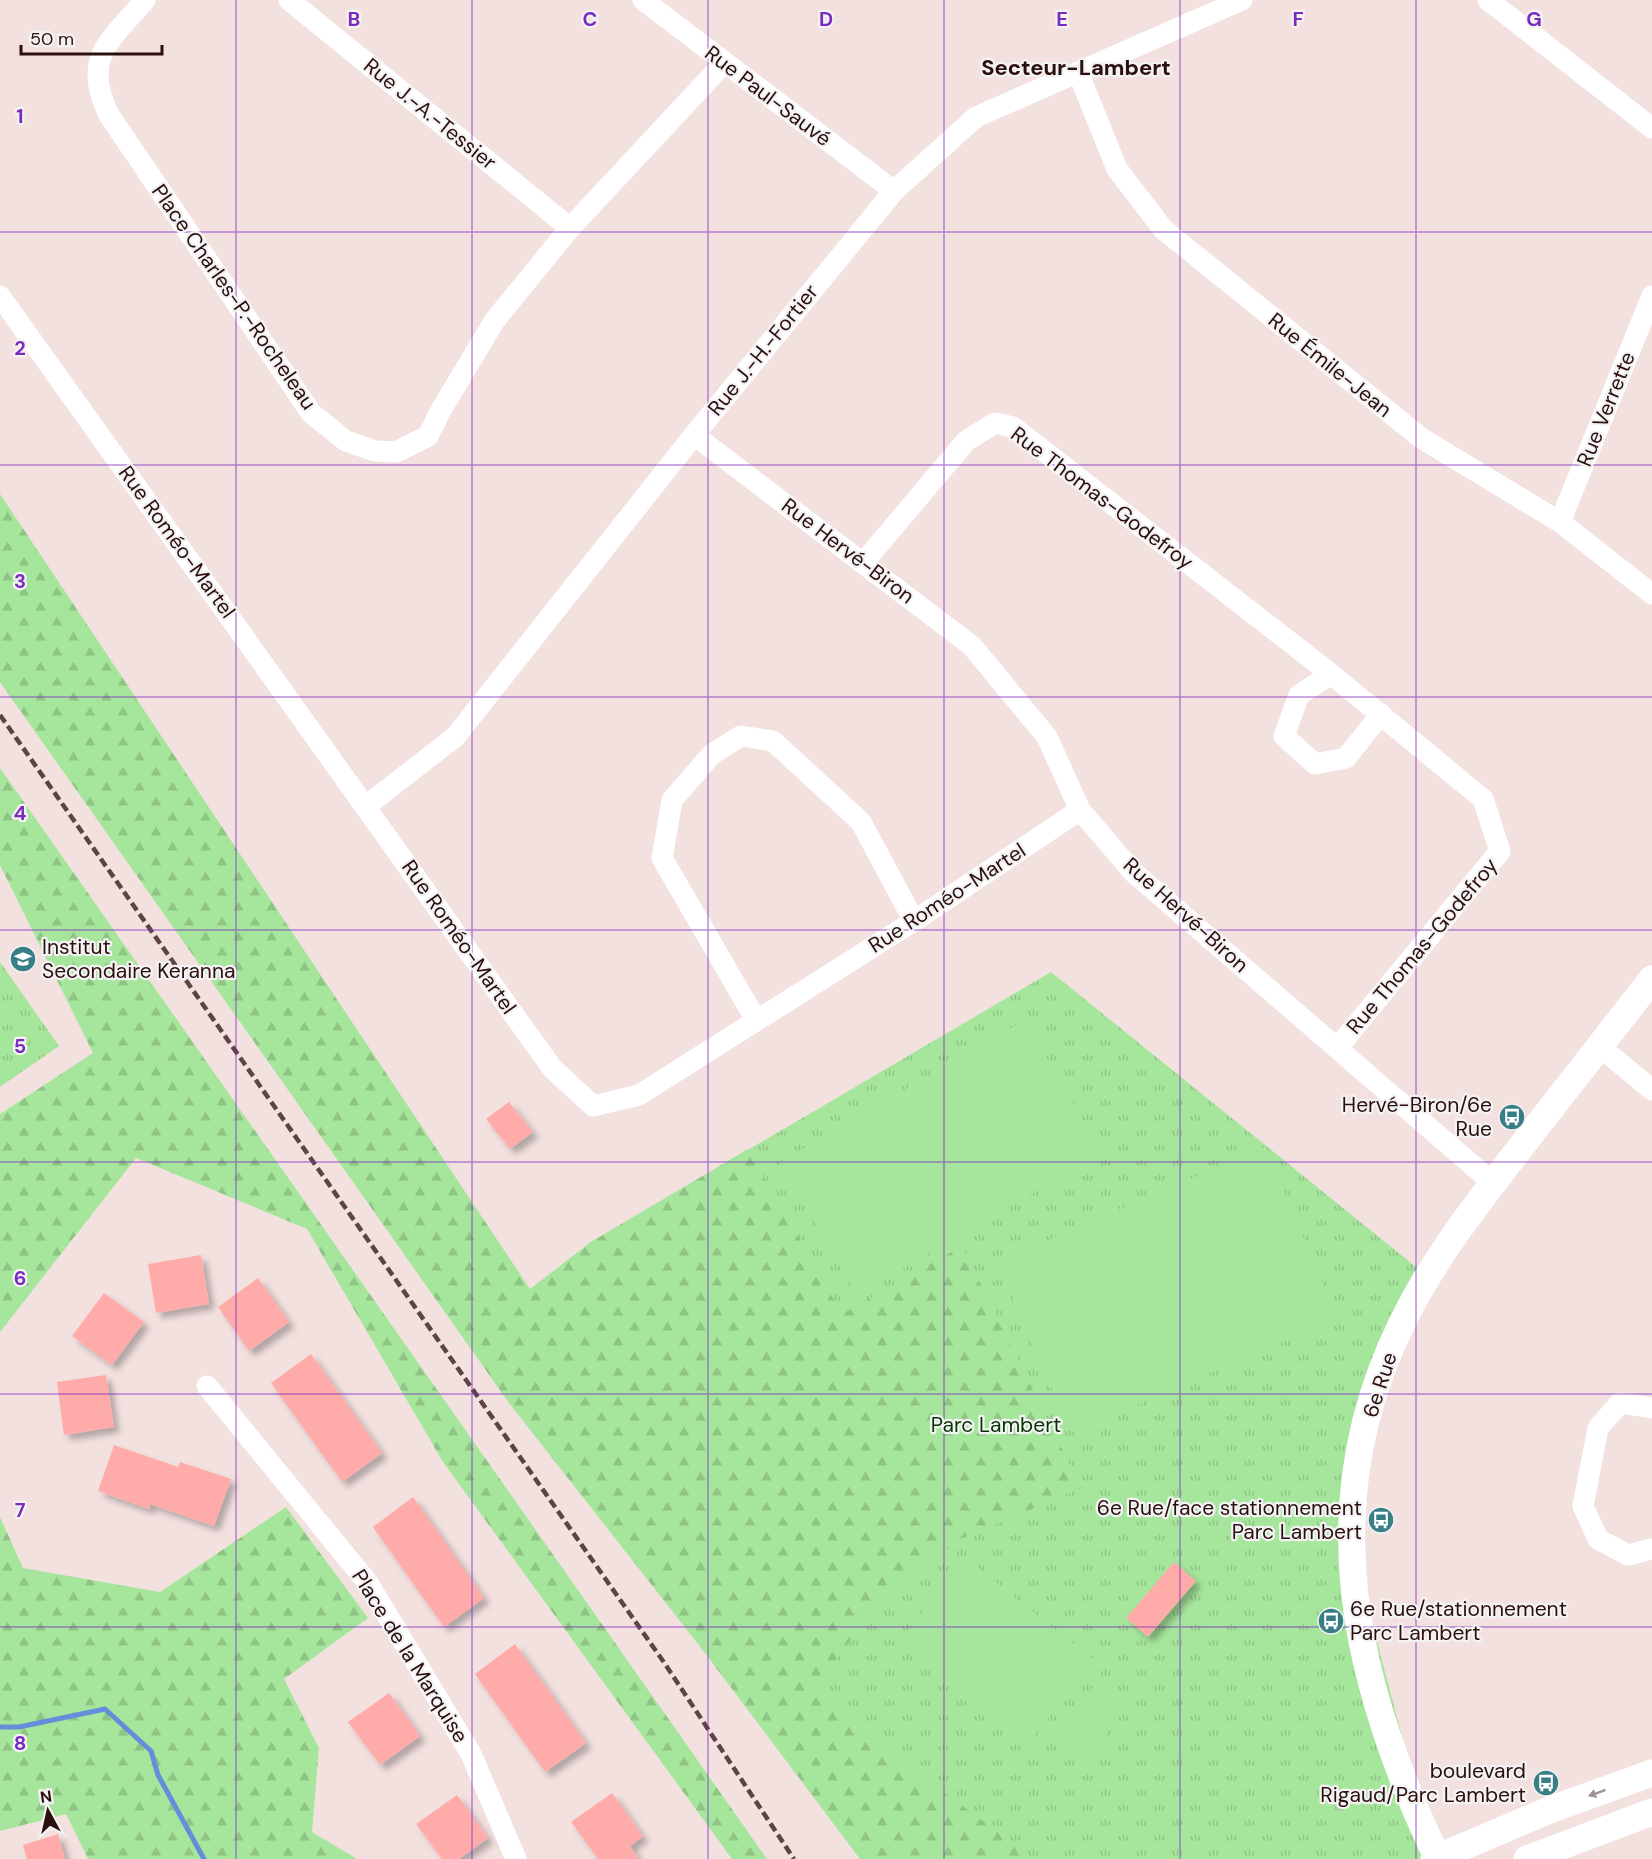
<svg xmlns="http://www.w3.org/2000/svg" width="1652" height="1859" viewBox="0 0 1652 1859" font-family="'DM Sans',sans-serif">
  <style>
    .grass { fill: url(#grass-tufts) }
    .forest { fill: url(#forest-firs) }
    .pitch { fill: #a6e69c }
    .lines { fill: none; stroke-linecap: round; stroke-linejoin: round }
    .stream { stroke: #638eda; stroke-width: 5 }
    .building { fill: #ffaba9; filter: url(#shadow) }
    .minor { stroke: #fff; stroke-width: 21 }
    .tertiary { stroke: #fff; stroke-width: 27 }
    .rail { stroke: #5e4343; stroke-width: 4.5; stroke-dasharray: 9 4.5; stroke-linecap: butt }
    .oneway { fill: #a09393 }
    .grid { fill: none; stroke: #7b2cbf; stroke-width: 1.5; stroke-opacity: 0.55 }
    .labels { text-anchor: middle; stroke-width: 4.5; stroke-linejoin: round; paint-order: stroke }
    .street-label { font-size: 21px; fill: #2c0e0f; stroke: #f3f3f3 }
    .poi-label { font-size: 21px; fill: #2c0e0f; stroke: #f3f3f3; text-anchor: end }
    .park-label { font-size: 21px; fill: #073501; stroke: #f3f3f3 }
    .neighbourhood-label { font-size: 22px; font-weight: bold; fill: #2c0e0f; stroke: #f3f3f3 }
    .grid-label { font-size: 20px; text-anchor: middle; font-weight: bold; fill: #7b2cbf; stroke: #f3f3f3; stroke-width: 4.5; stroke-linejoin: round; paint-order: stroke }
  </style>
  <defs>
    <pattern id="grass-tufts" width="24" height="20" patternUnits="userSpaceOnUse" patternTransform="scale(1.5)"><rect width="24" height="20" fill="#a6e69c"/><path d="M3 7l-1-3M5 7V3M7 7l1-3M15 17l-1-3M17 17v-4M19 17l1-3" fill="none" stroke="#8fc485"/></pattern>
    <pattern id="forest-firs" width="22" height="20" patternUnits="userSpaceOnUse" patternTransform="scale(1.5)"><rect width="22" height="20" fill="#a6e69c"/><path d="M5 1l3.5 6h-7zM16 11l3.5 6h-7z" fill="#8fc485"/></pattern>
    <filter id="shadow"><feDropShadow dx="5.5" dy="5.5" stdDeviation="3" flood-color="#0004"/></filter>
  </defs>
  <rect width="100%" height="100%" fill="#f3e1e0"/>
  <g class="grass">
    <polygon points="0,962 59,1046 0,1087"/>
    <polygon points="1051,972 1421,1271 1348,1531 1431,1847 1428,1859 864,1859 531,1289 591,1242"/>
  </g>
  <g class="forest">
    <polygon points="0,494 530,1289 591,1242 748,1149 842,1314 962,1246 1081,1488 958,1540 870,1615 810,1693 1006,1838 1025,1859 860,1859 705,1653 509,1403 0,682"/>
    <polygon points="0,768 767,1859 732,1859 443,1462 307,1229 136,1158 0,1332 0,1114 93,1053 0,865"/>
    <polygon points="286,1507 368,1618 284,1679 319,1748 312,1832 357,1859 88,1859 66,1814 0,1831 0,1517 23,1568 160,1592"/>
  </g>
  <g class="pitch">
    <polygon points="1025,1020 1102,1153 857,1295 780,1162"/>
    <polygon points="1265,1147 1338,1319 1071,1433 997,1262"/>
    <polygon points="967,1559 1095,1661 1031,1739 904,1636"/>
    <polygon points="1097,1681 1129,1705 1082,1766 1051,1742"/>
  </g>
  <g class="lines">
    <polyline class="stream" points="0,1727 19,1727 105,1709 151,1751 158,1775 204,1859"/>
  </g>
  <g class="building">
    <polygon points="509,1102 533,1132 510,1149 486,1119"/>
    <polygon points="201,1255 209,1304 156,1313 148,1264"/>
    <polygon points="258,1278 289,1322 249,1351 218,1307"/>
    <polygon points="104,1293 144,1322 112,1365 72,1336"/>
    <polygon points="311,1354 382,1453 342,1482 271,1383"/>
    <polygon points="106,1375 114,1427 64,1435 57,1382"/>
    <polygon points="114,1445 178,1467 180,1462 231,1479 214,1526 150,1504 149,1509 98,1491"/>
    <polygon points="413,1497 484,1598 444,1627 373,1527"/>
    <polygon points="1174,1562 1196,1581 1148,1637 1126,1618"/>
    <polygon points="515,1644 586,1743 545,1772 475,1674"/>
    <polygon points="389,1693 420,1736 380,1765 348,1722"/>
    <polygon points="612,1793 643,1836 630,1846 639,1859 598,1859 571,1822"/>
    <polygon points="457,1795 488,1838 459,1859 442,1859 416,1824"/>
    <polygon points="58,1834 65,1859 27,1859 23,1845"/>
  </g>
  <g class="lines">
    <g class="minor">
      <path d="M145,0c-35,41 -64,58 -36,115l202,298 35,28 29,10 21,1 32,-16 13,-26 54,-90 75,-92 154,-165"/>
      <polyline points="289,0 570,228"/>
      <polyline points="643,0 894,191"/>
      <polyline points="1488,0 1652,128"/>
      <polyline points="1078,72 1117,169 1163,229 1421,438 1560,522 1652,594"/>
      <polyline points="0,296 552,1068 593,1106 639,1095 914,921 1080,810"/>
      <polyline points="694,435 972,646 1047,737 1080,810 1133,872 1493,1183"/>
      <polyline points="1560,522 1652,296"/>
      <polyline points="864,562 966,441 995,423 1013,427 1331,674 1483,799 1500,851 1338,1047"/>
      <polyline points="1331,674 1299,695 1284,736 1315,764 1346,758 1381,714"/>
      <polyline points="366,806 455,737 694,435 894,191 976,117 1242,0"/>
      <polyline points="756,1020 662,858 672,800 712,754 741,736 773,741 861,822 914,921"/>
      <polyline points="1599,1046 1652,1090"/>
      <polyline points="207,1386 368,1583 471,1754 516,1859"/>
      <polyline points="1652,1408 1620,1403 1598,1428 1583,1506 1598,1539 1628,1555 1652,1549"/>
    </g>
    <g class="tertiary">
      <polyline points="1434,1859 1552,1809 1652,1773"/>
      <path d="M1438,1859c-84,-175 -126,-354 -36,-536 32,-66 78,-123 122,-180 43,-55 85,-109 128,-164"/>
      <polyline points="1527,1859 1652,1812"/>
    </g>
    <polyline class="rail" points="0,715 663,1661 794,1859"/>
  </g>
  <defs><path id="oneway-solid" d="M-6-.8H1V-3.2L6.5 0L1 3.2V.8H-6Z" transform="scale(1.5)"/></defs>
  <use class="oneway" href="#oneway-solid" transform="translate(1597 1793) rotate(160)"/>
  <path class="grid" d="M236,0v1859M472,0v1859M708,0v1859M944,0v1859M1180,0v1859M1416,0v1859M0,232h1652M0,465h1652M0,697h1652M0,930h1652M0,1162h1652M0,1394h1652M0,1627h1652"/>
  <defs>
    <symbol id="school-disc" viewBox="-11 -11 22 22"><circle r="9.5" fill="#377f84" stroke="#f3f3f3"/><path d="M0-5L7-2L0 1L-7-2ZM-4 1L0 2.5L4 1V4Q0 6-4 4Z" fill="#fff"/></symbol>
    <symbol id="bus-disc" viewBox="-11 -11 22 22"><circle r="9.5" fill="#377f84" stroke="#f3f3f3"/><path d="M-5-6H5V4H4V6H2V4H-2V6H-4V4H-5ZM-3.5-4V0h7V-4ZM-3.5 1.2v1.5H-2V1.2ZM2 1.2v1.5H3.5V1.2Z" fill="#fff"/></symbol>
  </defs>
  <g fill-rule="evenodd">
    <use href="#school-disc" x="8" y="944" width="30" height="30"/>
    <use href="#bus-disc" x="1497" y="1102" width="30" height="30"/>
    <use href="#bus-disc" x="1366" y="1505" width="30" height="30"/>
    <use href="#bus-disc" x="1316" y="1606" width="30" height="30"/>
    <use href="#bus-disc" x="1531" y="1768" width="30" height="30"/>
  </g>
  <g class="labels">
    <g class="street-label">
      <text transform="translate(768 96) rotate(37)" y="7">Rue Paul-Sauvé</text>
      <text transform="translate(430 114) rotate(39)" y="7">Rue J.-A.-Tessier</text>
      <text transform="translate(234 297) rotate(55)" y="7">Place Charles-P.-Rocheleau</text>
      <text transform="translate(763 350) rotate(-51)" y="7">Rue J.-H.-Fortier</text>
      <text transform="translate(1330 365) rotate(39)" y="7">Rue Émile-Jean</text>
      <text transform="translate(1606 409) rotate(-68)" y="7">Rue Verrette</text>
      <text transform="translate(1102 498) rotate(37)" y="7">Rue Thomas-Godefroy</text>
      <text transform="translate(177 542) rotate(54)" y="7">Rue Roméo-Martel</text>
      <text transform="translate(848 551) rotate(37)" y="7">Rue Hervé-Biron</text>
      <text transform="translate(947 898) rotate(-33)" y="7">Rue Roméo-Martel</text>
      <text transform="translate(1186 915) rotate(42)" y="7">Rue Hervé-Biron</text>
      <text transform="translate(459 937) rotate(55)" y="7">Rue Roméo-Martel</text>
      <text transform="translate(1422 946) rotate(-50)" y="7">Rue Thomas-Godefroy</text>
      <text transform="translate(1380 1385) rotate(-72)" y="7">6e Rue</text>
      <text transform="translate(410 1656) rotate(58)" y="7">Place de la Marquise</text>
    </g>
    <g class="poi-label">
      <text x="42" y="954" text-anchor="start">Institut<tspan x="42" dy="24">Secondaire Keranna</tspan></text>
      <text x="1492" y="1112">Hervé-Biron/6e<tspan x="1492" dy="24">Rue</tspan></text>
      <text x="1362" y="1515">6e Rue/face stationnement<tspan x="1362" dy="24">Parc Lambert</tspan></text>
      <text x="1350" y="1616" text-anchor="start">6e Rue/stationnement<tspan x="1350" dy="24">Parc Lambert</tspan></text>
      <text x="1526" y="1778">boulevard<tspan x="1526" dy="24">Rigaud/Parc Lambert</tspan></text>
    </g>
    <g class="park-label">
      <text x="996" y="1432">Parc Lambert</text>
    </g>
    <g class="neighbourhood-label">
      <text x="1076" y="75">Secteur-Lambert</text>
    </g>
  </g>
  <g class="grid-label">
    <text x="354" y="26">B</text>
    <text x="590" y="26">C</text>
    <text x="826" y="26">D</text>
    <text x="1062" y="26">E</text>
    <text x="1298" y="26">F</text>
    <text x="1534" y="26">G</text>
    <text x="20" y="123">1</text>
    <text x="20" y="355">2</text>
    <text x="20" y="588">3</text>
    <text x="20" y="820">4</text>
    <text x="20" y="1053">5</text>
    <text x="20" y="1285">6</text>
    <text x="20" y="1517">7</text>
    <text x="20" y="1750">8</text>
  </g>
  <g transform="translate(48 1811) rotate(352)" stroke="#f3f3f3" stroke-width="4.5" paint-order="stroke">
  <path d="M0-4.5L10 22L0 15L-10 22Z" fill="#2c0e0f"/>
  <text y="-9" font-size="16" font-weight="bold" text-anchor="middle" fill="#2c0e0f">N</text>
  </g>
  <path d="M21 45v9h141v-9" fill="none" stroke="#2c0e0f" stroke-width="3"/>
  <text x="30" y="45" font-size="18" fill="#2c0e0f" stroke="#f3f3f3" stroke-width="4.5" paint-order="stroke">50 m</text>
</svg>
